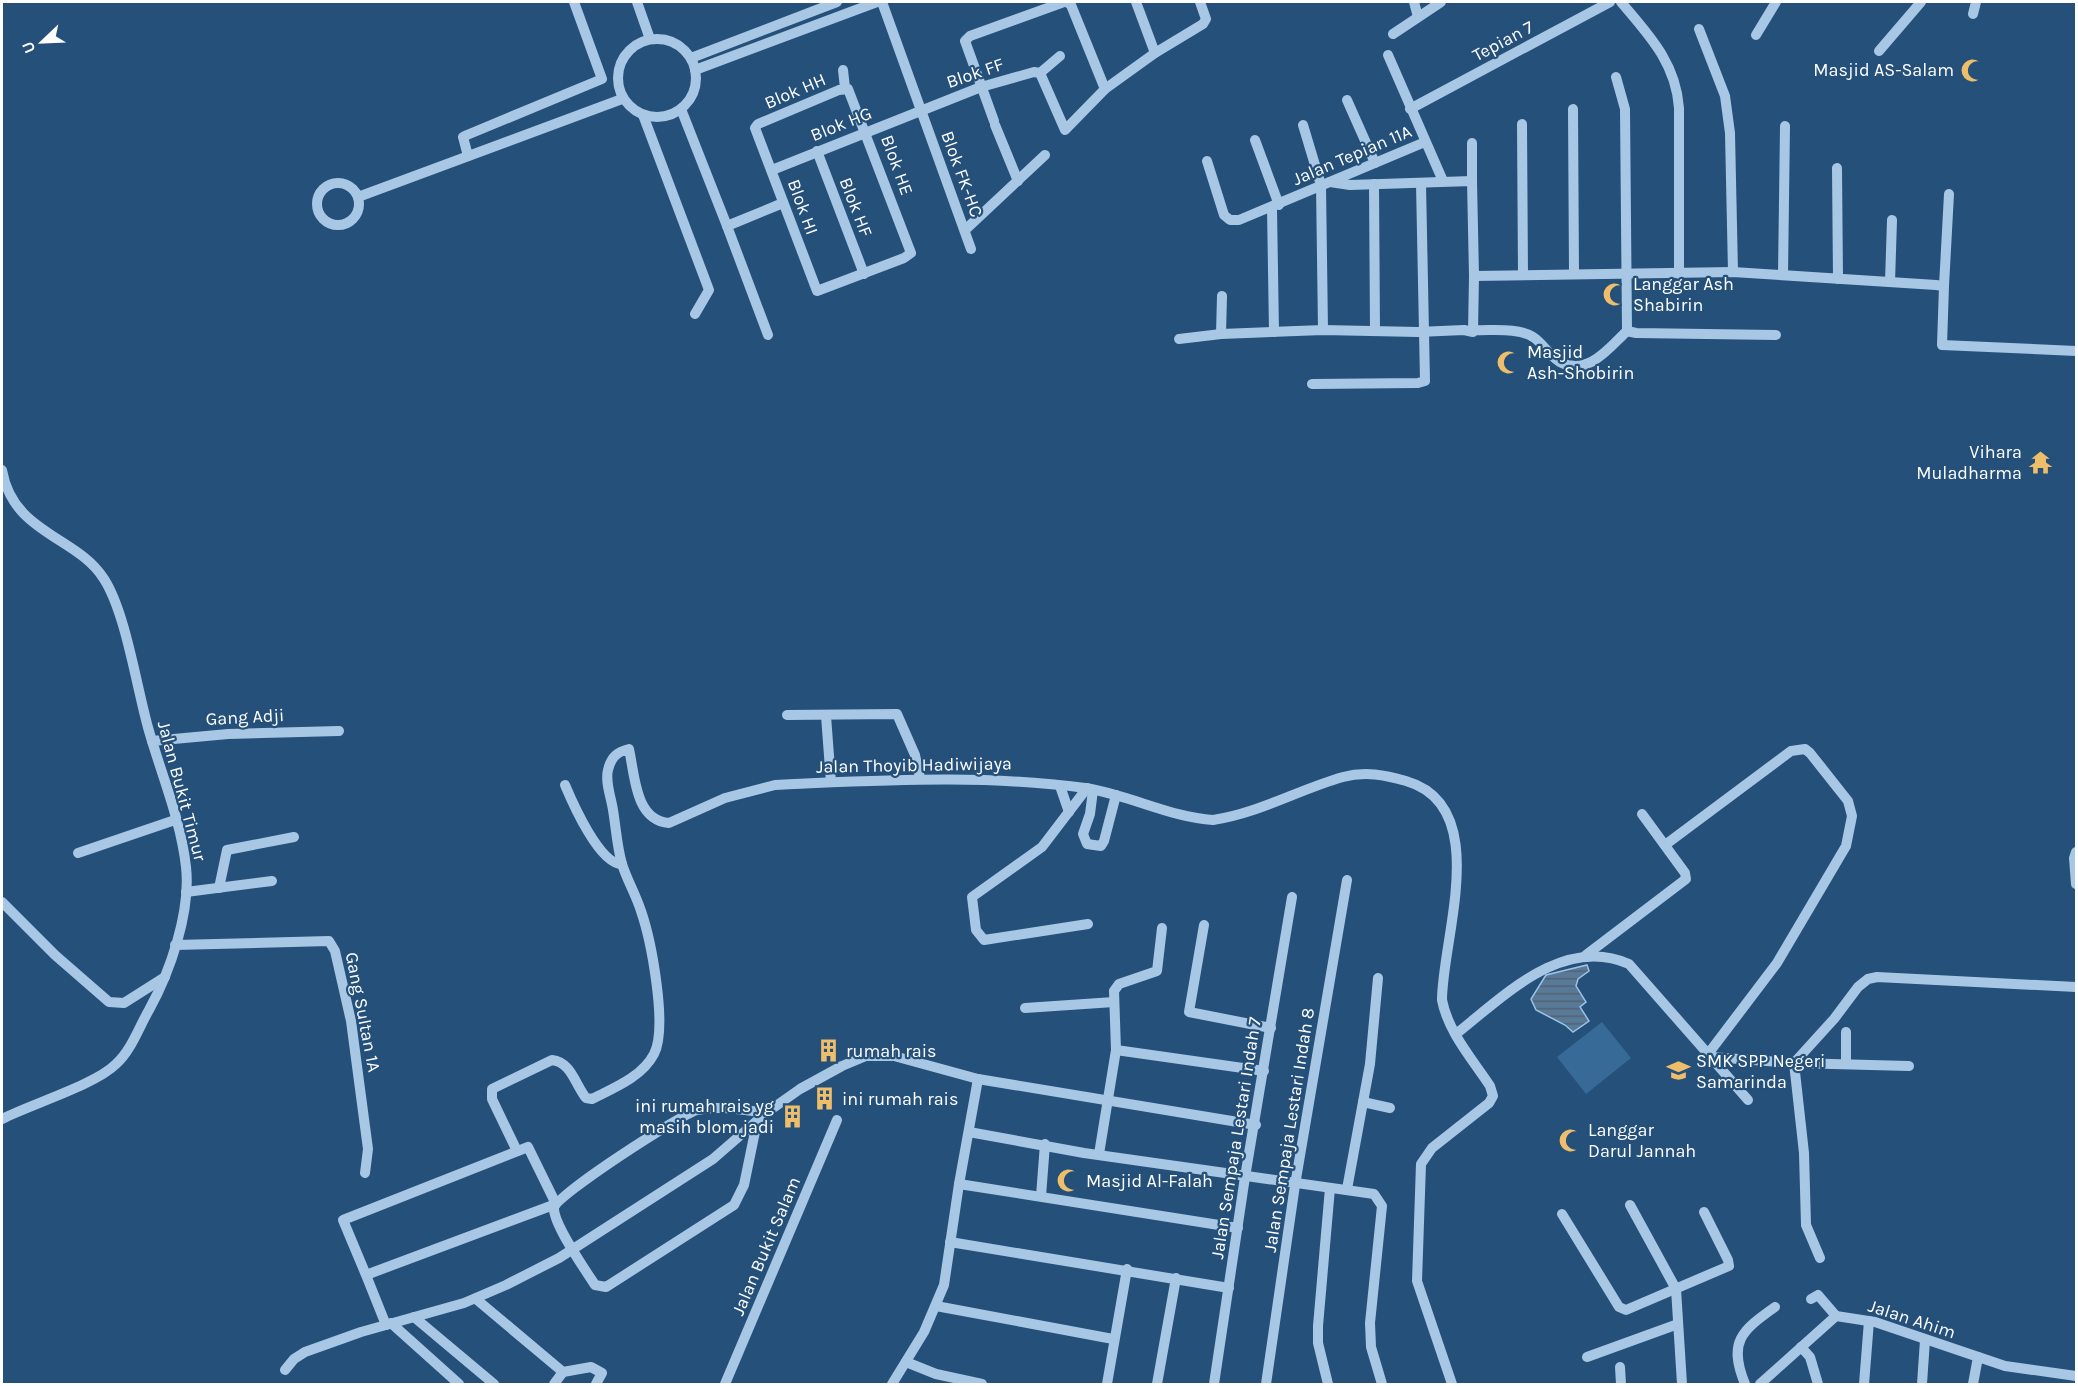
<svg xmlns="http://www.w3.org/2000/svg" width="2078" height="1386" viewBox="0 0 2078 1386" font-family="Karla,sans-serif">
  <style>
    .pitch { fill: #386a97 }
    .water { fill: url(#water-rules); stroke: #9bc3e5; stroke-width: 1.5 }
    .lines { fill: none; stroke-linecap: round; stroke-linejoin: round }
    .minor { stroke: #a7c7e4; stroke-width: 10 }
    .labels { text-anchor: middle; stroke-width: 4.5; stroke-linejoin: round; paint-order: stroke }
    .street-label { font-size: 18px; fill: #fff; stroke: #24507a }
    .poi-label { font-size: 18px; fill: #fff; stroke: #24507a; text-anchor: start }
  </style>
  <defs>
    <pattern id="water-rules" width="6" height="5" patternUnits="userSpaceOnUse" patternTransform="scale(1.5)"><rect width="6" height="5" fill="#597998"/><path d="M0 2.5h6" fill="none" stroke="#526272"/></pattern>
  </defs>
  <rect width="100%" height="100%" fill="#24507a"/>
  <polygon class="pitch" points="1602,1022 1631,1058 1586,1094 1557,1057"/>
  <polygon class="water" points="1587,965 1589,971 1578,979 1576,986 1586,1002 1580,1007 1589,1021 1573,1032 1565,1025 1536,1010 1531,999 1546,975"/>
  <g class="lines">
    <g class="minor">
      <polyline points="637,2 650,39"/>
      <polyline points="882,2 971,249"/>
      <polyline points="1067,2 1071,5 1105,89"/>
      <polyline points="1136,2 1155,53"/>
      <polyline points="1414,2 1418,17"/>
      <path d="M1621,2c28,33 55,61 58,106v166"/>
      <polyline points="1973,14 1976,2"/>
      <polyline points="1699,29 1725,96 1730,133 1733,272"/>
      <polyline points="1393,34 1441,2"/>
      <polyline points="1756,35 1776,2"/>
      <circle cx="657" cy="78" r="39"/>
      <polyline points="1879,51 1921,2"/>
      <polyline points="1388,55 1443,181"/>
      <polyline points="691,58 837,2"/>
      <polyline points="695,70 877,2"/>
      <polyline points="843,70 845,88"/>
      <polyline points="1040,73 1065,130 1105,89 1155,53 1203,24 1206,19 1200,2"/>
      <polyline points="1040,73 1060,56"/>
      <polyline points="1616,77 1625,109 1627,331 1636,333 1776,335"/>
      <polygon points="848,89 911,253 904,258 817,291 755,128 758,124 839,90"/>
      <polyline points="1347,100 1375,163"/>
      <polyline points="681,109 727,226"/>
      <polyline points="1410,109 1610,2"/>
      <polyline points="1573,109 1574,274"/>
      <polyline points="643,115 709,290 695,314"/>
      <polyline points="994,121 965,41 970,36 1064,2"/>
      <polyline points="1522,124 1523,275"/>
      <polyline points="995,125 1018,181"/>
      <polyline points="1303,125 1321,185 1323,330"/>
      <polyline points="1255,140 1279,205"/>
      <polyline points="1472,143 1472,181"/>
      <polyline points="817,151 864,274"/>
      <polyline points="468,156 463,137 467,135 602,79 574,2"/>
      <polyline points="1207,161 1224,215 1230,220 1239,220 1425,142"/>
      <polyline points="1837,168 1838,279"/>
      <polyline points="772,170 981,87 1034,72 1040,73"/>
      <polyline points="1330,182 1350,185 1472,181 1474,276 1733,272 1936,285 1944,286 1942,345 2076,351"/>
      <circle cx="338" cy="204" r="21"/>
      <polyline points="1374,184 1375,331"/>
      <polyline points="358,197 622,99"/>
      <polyline points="1272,208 1274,332"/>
      <polyline points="965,230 1045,155"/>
      <polyline points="1783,275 1785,126"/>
      <polyline points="1890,282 1892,220"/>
      <polyline points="1944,286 1949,194"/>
      <polyline points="1222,296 1221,334 1323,330 1418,332 1464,330 1473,332 1474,276"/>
      <path d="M1473,330c17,1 45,-3 60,7 10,6 16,19 27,25 28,15 50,-15 67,-31"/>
      <polyline points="768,335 727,226 783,203"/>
      <polyline points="1179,339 1221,334"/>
      <polyline points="1312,384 1418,383 1425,381 1421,184"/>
      <path d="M2,470c11,64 75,66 102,109 22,34 33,111 45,152 13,45 32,90 37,136 5,45 -16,105 -37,143 -10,17 -18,41 -33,54 -21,21 -85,40 -114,55"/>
      <polyline points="787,715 897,714 915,755 920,778"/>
      <polyline points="826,716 831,782"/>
      <polyline points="152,741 228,734 339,731"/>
      <path d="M565,785c8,19 35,80 57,79"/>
      <polyline points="1060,786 1069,812"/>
      <polyline points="1087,788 1042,847 972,897 976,930 984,940 1088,924"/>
      <polyline points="1093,790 1090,814 1083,834 1087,844 1101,846 1104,841 1116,795"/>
      <polyline points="1665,845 1791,751 1805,749 1810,753 1848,801 1852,816 1846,846 1777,963 1708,1054 1748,1100"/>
      <polyline points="2076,852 2074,858 2076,884"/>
      <polyline points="78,853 175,820"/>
      <polyline points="219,888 227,850 294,837"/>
      <polyline points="186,892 272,881"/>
      <polyline points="2,902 55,955 109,1002 124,1003 165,977"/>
      <polyline points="1204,925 1189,1012 1271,1028"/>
      <polyline points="175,945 329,941 335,951 351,1021 368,1149 365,1173"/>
      <polyline points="1586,955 1686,879 1685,873 1642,814"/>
      <polyline points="1025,1008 1114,1002"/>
      <path d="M1456,1034c48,-38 107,-99 173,-70l79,90"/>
      <polyline points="1116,1050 1264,1071"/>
      <polyline points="1711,1057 1794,1063 1909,1066"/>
      <polyline points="1846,1063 1846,1032"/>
      <polyline points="1363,1102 1390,1108"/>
      <path d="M757,1122l-13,63 -10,20 -128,82 -11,-2c-9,-14 -42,-61 -41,-77 2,-13 126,-93 143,-98 22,-5 48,0 69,3"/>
      <polyline points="969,1132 1084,1153 1374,1194 1382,1206 1370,1323 1371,1347 1382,1384"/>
      <path d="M517,1151l-25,-52v-10l60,-29c19,2 23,24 34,38l6,1c22,-11 50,-22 62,-45 14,-27 -3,-114 -13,-143 -5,-16 -14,-31 -19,-47 -5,-17 -6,-36 -9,-54 -2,-13 -8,-28 -5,-40 3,-13 9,-18 21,-21 6,27 6,71 40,74l56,-25 50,-13 19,-1c98,-4 194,-9 291,4 42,6 87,30 128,32 44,-6 87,-31 130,-43 22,-6 42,-2 63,4 87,25 36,157 36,219 6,32 31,60 48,86l3,10 -4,7 -57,45 -11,16 -4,117 35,103"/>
      <polyline points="1099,1154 1116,1050 1114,991 1119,984 1157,971 1162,928"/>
      <polyline points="959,1184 1238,1228"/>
      <polyline points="1347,1189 1370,1064 1378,978"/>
      <polyline points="1041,1196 1045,1144"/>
      <polyline points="1630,1205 1676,1289 1682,1384"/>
      <polyline points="1562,1214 1619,1307 1626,1310 1729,1266 1728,1260 1704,1212"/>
      <polyline points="950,1242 1229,1288"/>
      <polyline points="1820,1258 1806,1225 1804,1153 1794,1063 1834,1019 1858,987 1868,979 1877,977 2076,987"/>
      <polyline points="366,1275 343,1220 528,1147 556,1204 366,1275 386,1325"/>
      <polyline points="476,1299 563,1372 591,1367 602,1373 596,1384"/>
      <polyline points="1811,1299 1818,1295 1836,1316"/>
      <polyline points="936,1306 1113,1339"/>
      <polyline points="414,1317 494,1384"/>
      <polyline points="391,1323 459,1384"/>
      <polyline points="1801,1347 1810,1357 1818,1384"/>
      <polyline points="1587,1357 1678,1324"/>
      <polyline points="906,1362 936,1374 982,1384"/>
      <polyline points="1620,1367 1621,1384"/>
      <polyline points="285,1370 294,1359 305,1352 361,1332 464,1303 506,1285 559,1258 713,1159 766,1113 800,1089 842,1066 866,1056 894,1056 978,1079 1256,1125"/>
      <polyline points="554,1384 563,1372"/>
      <polyline points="725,1384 837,1120"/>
      <polyline points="892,1384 924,1332 944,1285 959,1184 978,1079"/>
      <polyline points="1107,1384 1127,1269"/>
      <polyline points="1157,1384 1176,1278"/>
      <polyline points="1214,1384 1245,1177 1292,897"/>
      <polyline points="1266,1384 1295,1185 1347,880"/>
      <polyline points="1328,1384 1318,1343 1318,1326 1330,1188"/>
      <path d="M1745,1384c-17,-42 -4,-53 30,-77"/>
      <polyline points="1760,1384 1836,1316 1875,1322 2005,1366 2076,1376"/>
      <polyline points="1864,1384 1869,1321"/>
      <polyline points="1922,1384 1925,1340"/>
      <polyline points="1973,1384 1978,1357"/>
    </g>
  </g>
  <defs>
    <symbol id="mosque-bare" viewBox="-9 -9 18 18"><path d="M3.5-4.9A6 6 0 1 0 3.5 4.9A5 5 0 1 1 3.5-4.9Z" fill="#eebe6b" stroke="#24507a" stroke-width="2.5" paint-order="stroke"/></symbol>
    <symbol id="temple-bare" viewBox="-9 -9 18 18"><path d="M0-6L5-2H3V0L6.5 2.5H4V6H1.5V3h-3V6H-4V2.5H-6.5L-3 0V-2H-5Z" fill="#eebe6b" stroke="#24507a" stroke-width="2.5" paint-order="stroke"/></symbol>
    <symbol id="building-bare" viewBox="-9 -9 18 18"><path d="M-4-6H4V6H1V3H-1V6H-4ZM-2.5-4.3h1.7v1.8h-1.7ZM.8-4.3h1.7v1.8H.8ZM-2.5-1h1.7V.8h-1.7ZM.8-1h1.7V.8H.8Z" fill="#eebe6b" stroke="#24507a" stroke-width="2.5" paint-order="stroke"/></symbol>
    <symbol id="school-bare" viewBox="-9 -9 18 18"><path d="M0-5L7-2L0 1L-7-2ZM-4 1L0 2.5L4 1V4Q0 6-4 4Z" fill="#eebe6b" stroke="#24507a" stroke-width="2.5" paint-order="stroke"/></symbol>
  </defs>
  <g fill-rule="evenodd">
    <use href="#mosque-bare" x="1956" y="54" width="33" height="33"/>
    <use href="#mosque-bare" x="1598" y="278" width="33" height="33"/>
    <use href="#mosque-bare" x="1492" y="346" width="33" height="33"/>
    <use href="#temple-bare" x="2024" y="446" width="33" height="33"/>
    <use href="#building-bare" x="812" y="1034" width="33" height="33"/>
    <use href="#school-bare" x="1662" y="1054" width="33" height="33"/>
    <use href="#building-bare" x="808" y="1082" width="33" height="33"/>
    <use href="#building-bare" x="776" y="1100" width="33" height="33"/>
    <use href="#mosque-bare" x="1554" y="1124" width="33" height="33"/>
    <use href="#mosque-bare" x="1052" y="1164" width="33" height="33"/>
  </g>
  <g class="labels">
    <g class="street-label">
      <text transform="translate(1503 41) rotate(-28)" y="6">Tepian 7</text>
      <text transform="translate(975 73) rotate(-19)" y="6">Blok FF</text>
      <text transform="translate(795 91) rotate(-23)" y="6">Blok HH</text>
      <text transform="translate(841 124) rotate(-22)" y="6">Blok HG</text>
      <text transform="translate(1352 155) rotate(-23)" y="6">Jalan Tepian 11A</text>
      <text transform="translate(897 165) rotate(70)" y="6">Blok HE</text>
      <text transform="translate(962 174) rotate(70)" y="6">Blok FK-HC</text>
      <text transform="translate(803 207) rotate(70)" y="6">Blok HI</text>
      <text transform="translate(856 207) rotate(69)" y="6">Blok HF</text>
      <text transform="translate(245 717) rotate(-3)" y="6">Gang Adji</text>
      <text transform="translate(914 765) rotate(-1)" y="6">Jalan Thoyib Hadiwijaya</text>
      <text transform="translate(182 791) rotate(75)" y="6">Jalan Bukit Timur</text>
      <text transform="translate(363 1012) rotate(79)" y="6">Gang Sultan 1A</text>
      <text transform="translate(1289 1130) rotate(-81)" y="6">Jalan Sempaja Lestari Indah 8</text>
      <text transform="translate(1236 1138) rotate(-81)" y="6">Jalan Sempaja Lestari Indah 7</text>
      <text transform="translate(766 1246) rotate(-67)" y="6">Jalan Bukit Salam</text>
      <text transform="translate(1912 1319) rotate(18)" y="6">Jalan Ahim</text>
    </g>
    <g class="poi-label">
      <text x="1954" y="76" text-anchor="end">Masjid AS-Salam</text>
      <text x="1633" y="290">Langgar Ash<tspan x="1633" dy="21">Shabirin</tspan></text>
      <text x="1527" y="358">Masjid<tspan x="1527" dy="21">Ash-Shobirin</tspan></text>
      <text x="2022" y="458" text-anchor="end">Vihara<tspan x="2022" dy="21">Muladharma</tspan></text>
      <text x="846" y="1057">rumah rais</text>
      <text x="1696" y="1067">SMK SPP Negeri<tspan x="1696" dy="21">Samarinda</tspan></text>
      <text x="842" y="1105">ini rumah rais</text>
      <text x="774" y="1112" text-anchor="end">ini rumah rais yg<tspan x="774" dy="21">masih blom jadi</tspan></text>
      <text x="1588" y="1136">Langgar<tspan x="1588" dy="21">Darul Jannah</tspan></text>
      <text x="1086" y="1187">Masjid Al-Falah</text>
    </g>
  </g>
  <rect width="2078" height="1386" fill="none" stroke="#ffffff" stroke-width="6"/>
  <g transform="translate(42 42) rotate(247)" stroke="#24507a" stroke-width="4.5" paint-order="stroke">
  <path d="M0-4.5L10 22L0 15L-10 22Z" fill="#ffffff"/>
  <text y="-9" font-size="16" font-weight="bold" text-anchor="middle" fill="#ffffff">U</text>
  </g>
</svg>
